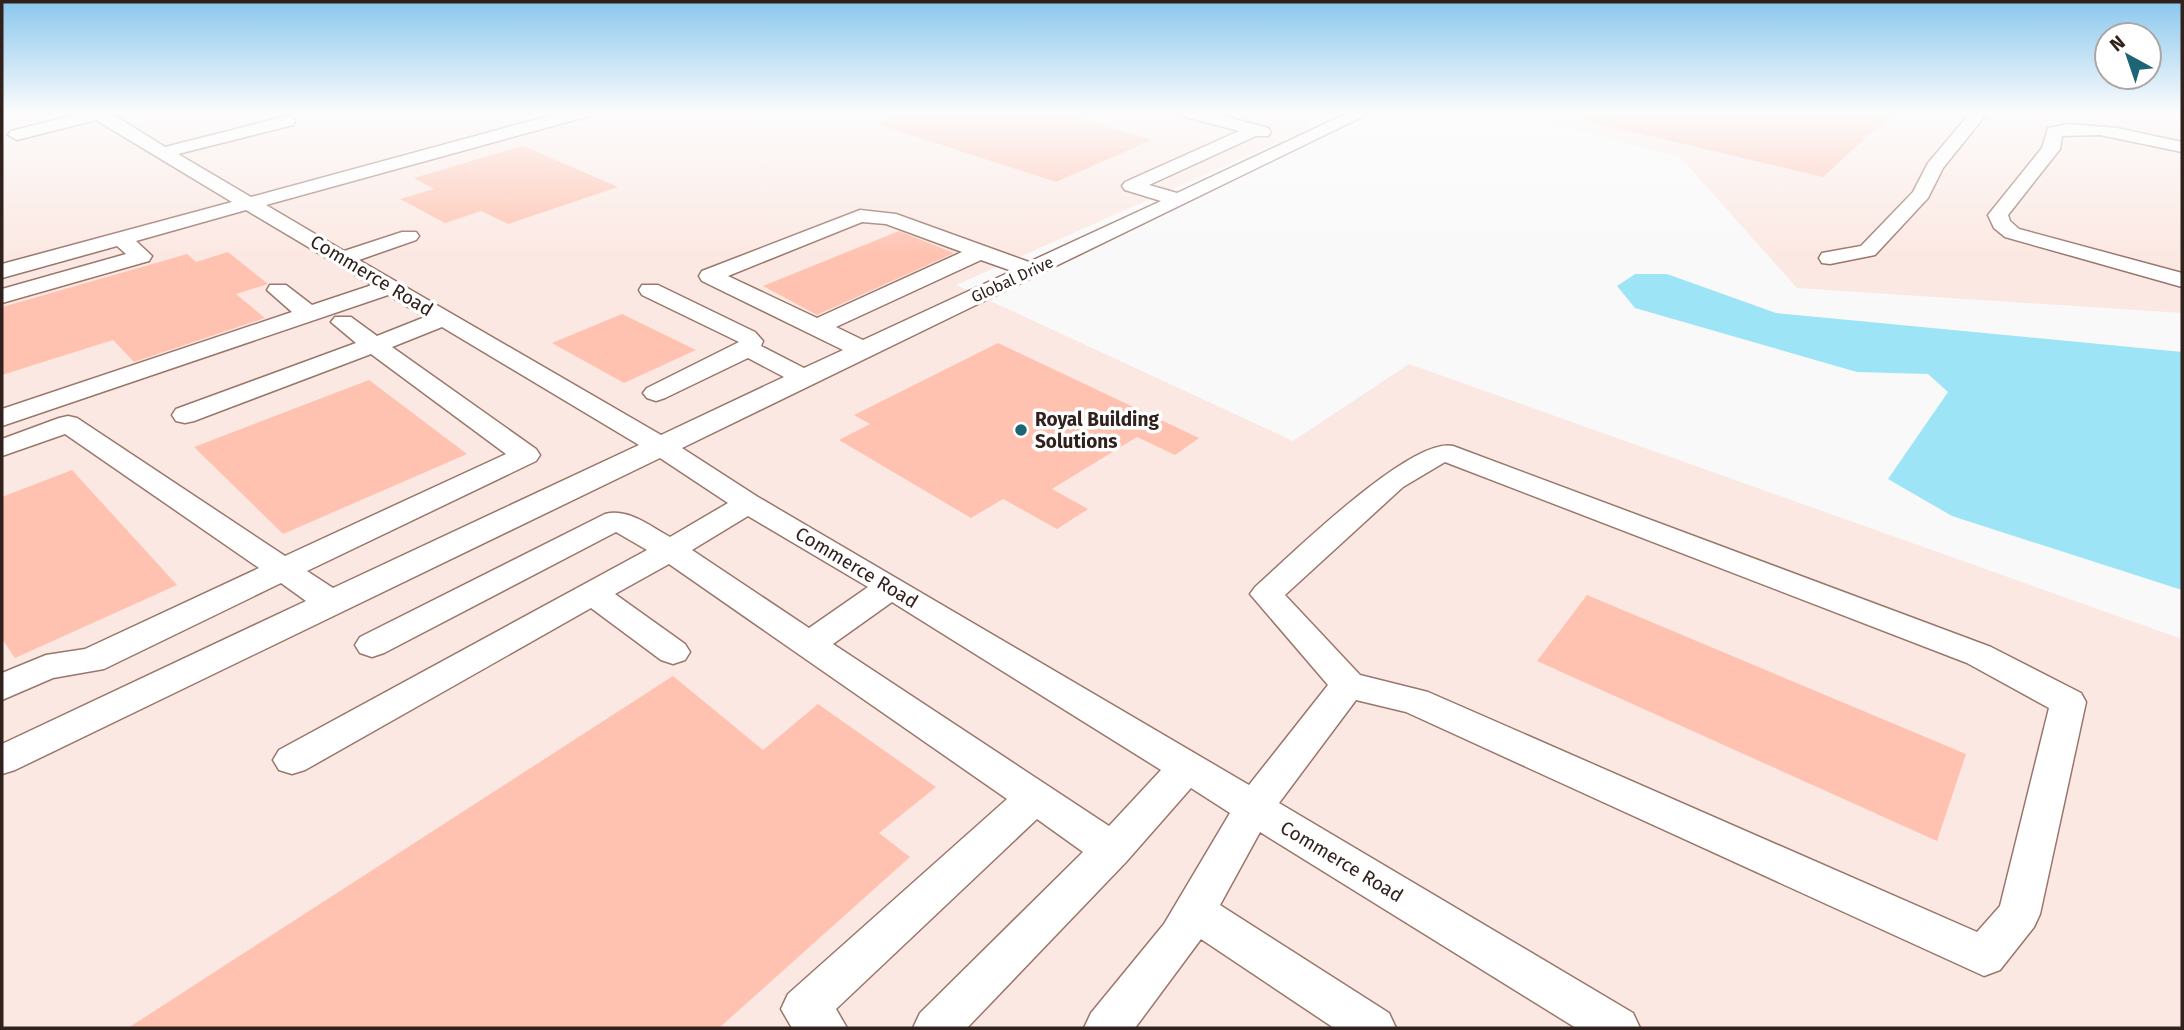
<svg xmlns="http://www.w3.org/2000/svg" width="2184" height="1030" viewBox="0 0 2184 1030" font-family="'Fira Sans',sans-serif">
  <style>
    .built { fill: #fce8e2 }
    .water { fill: #9de4f7 }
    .building { fill: #ffc2b0 }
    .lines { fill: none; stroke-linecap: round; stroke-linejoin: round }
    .minor-casing { stroke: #9a766b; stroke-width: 3 }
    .minor { fill: #fff; fill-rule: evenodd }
    .poi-dot { fill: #1d6474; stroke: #fff; stroke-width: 2.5 }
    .labels { text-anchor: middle; stroke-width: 7; stroke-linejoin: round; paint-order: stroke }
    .far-street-label { font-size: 16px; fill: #30211d; stroke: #fff }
    .street-label { font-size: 19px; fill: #30211d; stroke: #fff }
    .poi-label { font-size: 19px; font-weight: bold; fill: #30211d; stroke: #fff; text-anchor: start }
  </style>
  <rect width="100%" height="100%" fill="#f9f9f9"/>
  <g class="built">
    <polygon points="2,112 1316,112 1306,130 956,285 1293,441 1409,364 2182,639 2182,1028 2,1028"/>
    <polygon points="1512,112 2154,112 2182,117 2182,313 1797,288 1680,157"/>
  </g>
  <polygon class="water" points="1635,274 1667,274 1776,313 2182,352 2182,590 1952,516 1888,479 1948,392 1928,374 1857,372 1635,308 1617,286"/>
  <g class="building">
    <polygon points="911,112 1056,112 1152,140 1056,182 877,124"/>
    <polygon points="1587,112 1894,112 1823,177 1586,121"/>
    <polygon points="523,146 618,187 508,224 481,211 445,223 400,199 434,189 414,178"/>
    <polygon points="899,231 954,253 817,315 763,286"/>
    <polygon points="228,252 268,284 236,294 265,318 134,362 113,340 2,375 2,307 187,254 196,262"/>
    <polygon points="622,314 696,350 624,383 552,343"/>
    <polygon points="998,343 1199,438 1175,455 1137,437 1052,489 1088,509 1057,529 1003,499 971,518 839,440 870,424 854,415"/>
    <polygon points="369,380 467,454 283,534 194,447"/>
    <polygon points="72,470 177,585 15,658 2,639 2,497"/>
    <polygon points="1587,595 1966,754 1937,841 1537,661"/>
    <polygon points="673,676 763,750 818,704 936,787 879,833 910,857 719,1028 128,1028"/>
  </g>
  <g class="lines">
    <defs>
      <g id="minor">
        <path d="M86,112h23l56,35 122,-31 6,1 2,4 -2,4 -115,29 73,43 312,-85h28l-2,4 -323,89 78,46 58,-19h14l3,4 -3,4 -57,20 302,175 123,-58 -36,-19 -83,40 -9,3 -9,-3 -4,-5 4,-5 92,-46 -97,-47 -3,-5 3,-5h16l97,47 8,9 -2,5 43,22 39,-18 -141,-69 -3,-5 3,-5 158,-61 36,4 133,48 132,-61 -36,-11 -3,-4 3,-4 114,-51 -57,-15 -2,-4h28l60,16 3,4 -3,4h-12l-107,49 28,8 173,-81h22l-690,336 76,49 491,288 79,-100 -78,-91 5,-7c34,-30 156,-151 198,-141l538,201 90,46 5,9 -46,212 -6,13 -34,43 -16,6 -578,-264 -50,-12 -77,103 354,210 7,15h-64l-316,-196 -40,73 169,108 7,15h-62l-133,-89 -66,89h-51l7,-15 73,-89 66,-111 -39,-25 -65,74 -159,166h-54l7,-15 163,-161 -46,-33 -201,190 11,19h-55l-11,-19 7,-15 219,-195 -338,-235 -54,30 70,50 5,8 -5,8 -12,4 -12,-4 -70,-52 -286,162 -13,4 -13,-4 -6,-10 6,-10 368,-200 -31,-18 -232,121 -12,4 -12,-4 -5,-8 5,-8 245,-123c23,-6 45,12 65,23l58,-34 -68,-45 -645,312 -13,4v-30l304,-143 -25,-18 -177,86 -51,9 -51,22v-27l44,-18 39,-6 174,-81 -194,-134 -63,22v-17l57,-21 9,-2 9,2 208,138 221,-102 -135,-100 -177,67 -9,2 -9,-2 -4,-6 4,-6 180,-66 -25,-21 4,-5h16l26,19 48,-19 -37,-22 -386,131v-17l290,-97 -25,-22 3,-5h16l26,20 60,-20 -126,-75 -110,31 16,15 -3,5 -147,42v-14l124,-35 -9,-8 -115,32v-14l230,-62 -136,-82 -79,20 -9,-5 3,-4zM862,222l24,2 76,28 -145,66 -89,-42zM981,260l31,11 -149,69 -27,-13zM442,327l197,118 -306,143 -26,-17 229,-110 4,-6 -4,-6 -144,-102zM1445,462l522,201 82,45 -49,198 -23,26 -549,-240 -68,-17 -75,-80 118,-108zM748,516l120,71 -59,41 -117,-78zM892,602l269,168 -52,56 -276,-182z"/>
        <polygon points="1971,112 1988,112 1943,168 1928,198 1875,255 1830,264 1822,263 1819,258 1822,253 1861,246 1913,192 1928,163"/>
        <polygon points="2068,124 2117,128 2182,142 2182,152 2100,135 2062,136 2060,149 2008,215 2010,221 2019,229 2182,273 2182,287 2005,237 1994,228 1988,215 2042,148 2048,128"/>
      </g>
    </defs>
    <use href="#minor" class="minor-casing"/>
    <use href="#minor" class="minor"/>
  </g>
  <linearGradient id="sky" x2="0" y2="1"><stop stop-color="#8ac7ee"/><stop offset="0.44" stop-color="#fcfcfc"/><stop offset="1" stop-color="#fcfcfc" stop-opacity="0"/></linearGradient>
  <rect width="2184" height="256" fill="url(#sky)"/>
  <circle class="poi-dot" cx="1021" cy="430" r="7"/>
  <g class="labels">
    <g class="far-street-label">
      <text transform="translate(1012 279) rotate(-25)" y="6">Global Drive</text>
    </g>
    <g class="street-label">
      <text transform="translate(372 275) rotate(31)" y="7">Commerce Road</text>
      <text transform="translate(857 567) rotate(31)" y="7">Commerce Road</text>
      <text transform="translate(1342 861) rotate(31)" y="7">Commerce Road</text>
    </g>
    <g class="poi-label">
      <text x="1035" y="426">Royal Building<tspan x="1035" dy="22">Solutions</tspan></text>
    </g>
  </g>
  <rect width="2184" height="1030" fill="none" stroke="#30211d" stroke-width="7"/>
  <g transform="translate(2128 56) rotate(320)"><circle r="33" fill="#ffffff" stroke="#aca6a5" stroke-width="2"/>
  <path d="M0-5L12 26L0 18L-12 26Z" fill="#1d6474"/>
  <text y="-10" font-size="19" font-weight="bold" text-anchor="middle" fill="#30211d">N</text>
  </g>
</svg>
